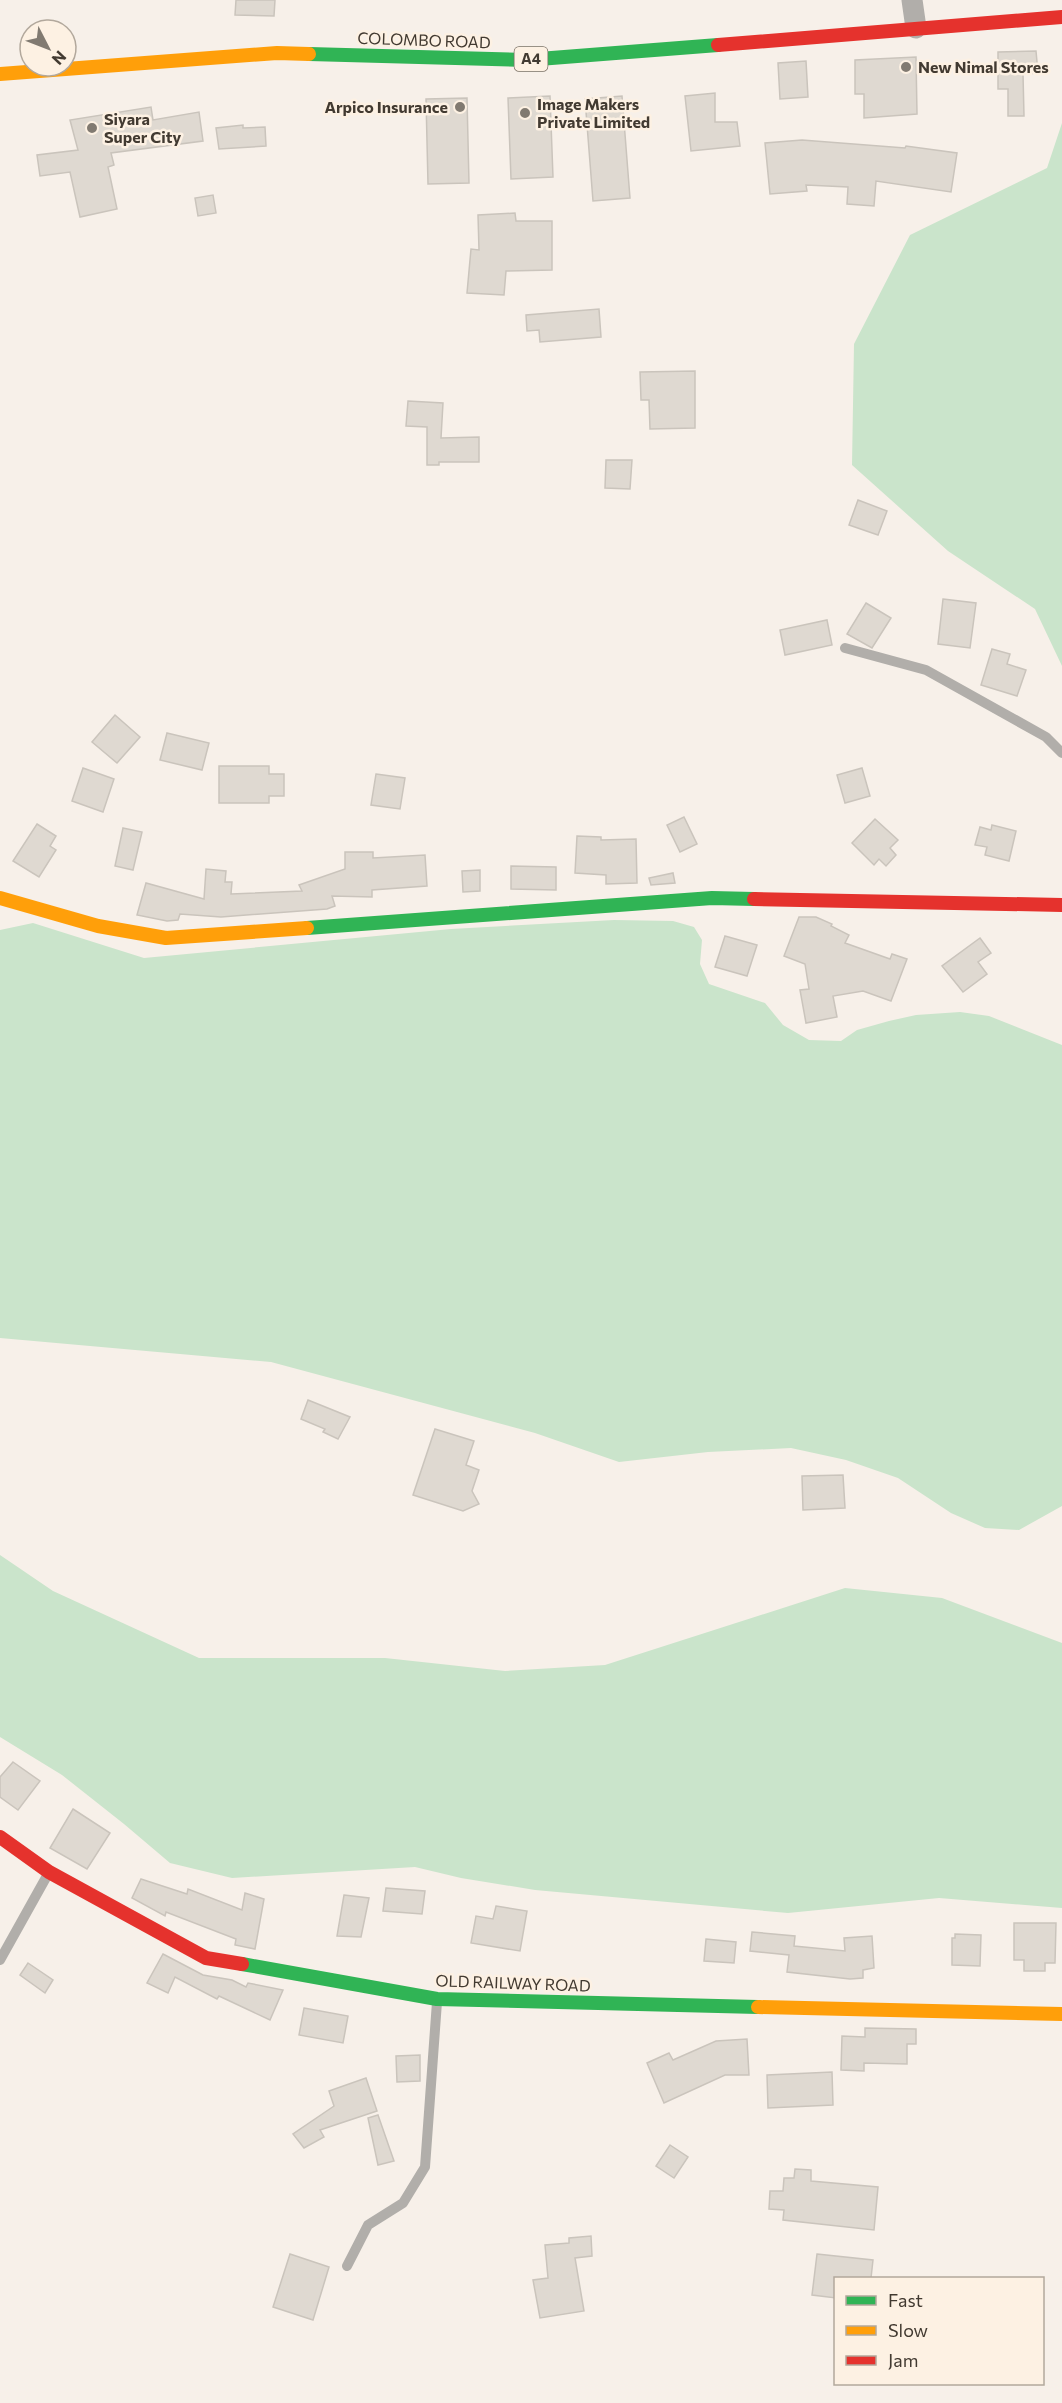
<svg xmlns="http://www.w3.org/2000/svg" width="1062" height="2403" viewBox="0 0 1062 2403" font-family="Commissioner,sans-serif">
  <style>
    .green { fill: #cae4cb }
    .building { fill: #dfd9d1; stroke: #cac4bc; stroke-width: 1.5 }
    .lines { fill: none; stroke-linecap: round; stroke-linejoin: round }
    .lane { stroke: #b1aeaa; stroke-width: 10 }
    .street { stroke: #b1aeaa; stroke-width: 21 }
    .fast { stroke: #30b455; stroke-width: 14 }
    .slow { stroke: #ff9f0a; stroke-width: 14 }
    .jam { stroke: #e5322d; stroke-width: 14 }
    .poi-dot { fill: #817a71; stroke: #fdf1e3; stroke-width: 2 }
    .labels { text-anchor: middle; stroke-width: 5; stroke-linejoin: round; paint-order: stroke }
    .shield { fill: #fdf1e3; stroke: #7a7166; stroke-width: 1.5 }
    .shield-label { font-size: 15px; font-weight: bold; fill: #423a31 }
    .street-label { font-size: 16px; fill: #423a31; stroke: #fdf1e3 }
    .poi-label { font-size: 16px; font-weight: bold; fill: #423a31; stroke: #fdf1e3; text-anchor: start }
  </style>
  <rect width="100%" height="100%" fill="#f7f0e9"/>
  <g class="green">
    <polygon points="1062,123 1062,666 1035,609 948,551 852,465 854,344 910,235 1047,168"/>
    <polygon points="614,920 673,921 694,927 702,940 700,964 709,984 765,1003 783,1025 809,1040 841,1041 857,1030 889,1021 916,1015 960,1012 989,1016 1062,1045 1062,1506 1019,1530 985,1528 951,1513 898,1478 846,1460 791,1448 708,1452 619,1462 535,1433 271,1362 0,1338 0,930 33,923 144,958 451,929"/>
    <polygon points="0,1555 53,1591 199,1658 385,1658 505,1671 605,1665 845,1588 942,1598 1062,1643 1062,1908 939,1898 788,1913 535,1890 461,1878 415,1867 232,1878 170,1863 124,1824 62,1775 0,1737"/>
  </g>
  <g class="building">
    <polygon points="236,0 275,0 274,16 235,15"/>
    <polygon points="1036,51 1038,73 1023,74 1024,116 1008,116 1008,89 998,89 998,52"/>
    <polygon points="916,57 917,114 864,118 864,94 855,94 855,60"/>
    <polygon points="806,61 808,97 780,99 778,63"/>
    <polygon points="715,93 715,122 737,122 740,146 691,151 685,96"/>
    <polygon points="550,96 553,177 511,179 508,98"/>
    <polygon points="622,96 630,198 593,201 585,99"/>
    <polygon points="467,98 469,183 428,184 426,99"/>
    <polygon points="151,107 153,120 199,112 203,141 111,153 114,165 108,167 117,209 80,217 70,172 40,176 37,155 78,150 70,120"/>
    <polygon points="243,125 243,128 265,127 266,146 219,149 216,128"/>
    <polygon points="802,140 905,148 906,146 957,153 951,192 876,181 874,206 847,204 848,187 806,185 807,191 770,194 765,143"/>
    <polygon points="213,195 216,213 198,216 195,198"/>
    <polygon points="515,213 516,221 552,221 552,270 506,271 504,295 467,293 471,249 479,250 478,215"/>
    <polygon points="599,309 601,337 540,342 539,330 527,331 526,315"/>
    <polygon points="695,371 695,428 650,429 649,400 641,400 640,372"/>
    <polygon points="408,401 443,403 441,438 479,437 479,462 439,462 439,465 427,465 427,427 406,426"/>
    <polygon points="606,460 632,460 630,489 605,488"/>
    <polygon points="858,500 887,511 878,535 849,525"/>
    <polygon points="943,599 976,603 970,648 938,644"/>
    <polygon points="866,603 891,618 872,648 847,634"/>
    <polygon points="827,620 832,645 785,655 780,630"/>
    <polygon points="992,649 1010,654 1007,664 1026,670 1017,696 981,685"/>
    <polygon points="115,715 140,737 117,763 92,742"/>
    <polygon points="167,733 209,743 202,770 160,760"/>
    <polygon points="219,766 269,766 269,774 284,774 284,796 269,796 269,803 219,803"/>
    <polygon points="83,768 114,779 103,812 72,801"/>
    <polygon points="862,768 870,796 845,803 837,775"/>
    <polygon points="376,774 405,778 400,809 371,805"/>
    <polygon points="684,817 697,844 680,852 667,825"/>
    <polygon points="875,819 898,840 890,848 896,855 886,866 879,859 874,865 852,843"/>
    <polygon points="37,824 56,836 50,846 56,850 39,877 13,861"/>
    <polygon points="992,825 1016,831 1009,861 985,855 987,847 975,845 980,827 991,830"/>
    <polygon points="123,828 142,832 133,870 115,866"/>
    <polygon points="577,836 601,837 601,840 636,839 637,883 606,884 606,875 575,873"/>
    <polygon points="345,852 373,852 373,858 425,855 427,886 372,890 372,897 332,896 335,906 327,909 221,917 180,914 178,920 167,921 137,915 146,883 204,899 206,869 226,871 225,882 232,882 231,894 302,891 299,885 345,869"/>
    <polygon points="511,866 556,867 556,890 511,889"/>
    <polygon points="480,870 480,891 463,892 462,871"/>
    <polygon points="673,873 675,883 651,885 649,878"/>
    <polygon points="799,917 816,917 832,924 831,926 849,935 845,943 890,959 892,954 907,959 891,1001 863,991 833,996 837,1017 806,1023 800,990 809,989 805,964 784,956"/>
    <polygon points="725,936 757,945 747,976 715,967"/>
    <polygon points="980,938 991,953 978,962 987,974 963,992 942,966"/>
    <polygon points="308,1400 350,1417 338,1439 323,1432 325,1429 301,1419"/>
    <polygon points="435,1429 474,1441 466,1465 479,1470 472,1491 479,1504 463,1511 413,1495"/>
    <polygon points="843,1475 845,1508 803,1510 802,1476"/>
    <polygon points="13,1762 40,1781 18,1810 0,1797 0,1777"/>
    <polygon points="73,1809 110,1833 87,1869 50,1848"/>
    <polygon points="141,1879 187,1894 188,1889 242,1910 245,1893 264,1899 255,1949 235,1945 236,1939 166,1912 165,1916 132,1898"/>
    <polygon points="386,1888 425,1891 422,1914 383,1911"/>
    <polygon points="344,1895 369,1898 361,1937 337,1936"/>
    <polygon points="496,1906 527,1911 520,1951 471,1943 476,1916 493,1919"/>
    <polygon points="1014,1923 1056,1923 1055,1963 1045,1963 1045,1971 1024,1971 1024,1960 1014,1960"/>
    <polygon points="752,1932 795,1936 794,1946 845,1951 844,1938 872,1936 874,1968 863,1970 863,1978 850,1979 787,1972 789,1955 750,1951"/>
    <polygon points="955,1934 981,1935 980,1966 952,1965 952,1938 955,1938"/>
    <polygon points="706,1939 736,1942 734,1963 704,1961"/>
    <polygon points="163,1954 203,1975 232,1980 246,1987 248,1983 283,1990 270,2020 219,1996 217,1999 175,1977 168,1993 147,1983"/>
    <polygon points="28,1963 53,1980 45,1993 20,1975"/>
    <polygon points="304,2008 348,2016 343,2043 299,2035"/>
    <polygon points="865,2028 916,2029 916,2044 907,2044 907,2064 864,2063 864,2071 841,2070 842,2036 865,2037"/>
    <polygon points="747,2039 749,2075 725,2075 664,2103 647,2063 669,2053 673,2060 716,2041"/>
    <polygon points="420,2055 420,2081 397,2082 396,2056"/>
    <polygon points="832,2072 833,2105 768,2108 767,2075"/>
    <polygon points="366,2078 377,2111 320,2130 324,2137 304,2148 293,2134 334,2106 329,2091"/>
    <polygon points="378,2115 394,2161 378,2165 368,2118"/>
    <polygon points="670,2145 688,2157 674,2178 656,2166"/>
    <polygon points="795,2169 811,2170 811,2181 878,2187 874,2230 783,2220 784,2210 769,2209 770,2191 783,2191 784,2178 794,2178"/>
    <polygon points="591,2236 592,2256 575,2258 584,2311 540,2318 533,2280 548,2278 545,2245 569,2243 569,2238"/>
    <polygon points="290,2254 329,2267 313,2320 273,2307"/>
    <polygon points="817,2254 873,2260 871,2278 836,2278 836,2298 812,2295"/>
  </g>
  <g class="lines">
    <g class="lane">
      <polyline points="845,648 926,670 1046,737 1062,753"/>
      <polyline points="0,1960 48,1874"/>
      <polyline points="347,2266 368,2225 403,2203 425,2167 437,2002"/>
    </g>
    <polyline class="street" points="912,0 916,28"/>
    <g class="fast">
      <polyline points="309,54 526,60 718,45"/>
      <polyline points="307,928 712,898 754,899"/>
      <polyline points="242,1964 437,1999 758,2007"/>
    </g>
    <g class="slow">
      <polyline points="0,74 277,53 309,54"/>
      <polyline points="0,898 98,926 166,938 307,928"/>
      <polyline points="758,2007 1062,2014"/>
    </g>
    <g class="jam">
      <polyline points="718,45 1062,17"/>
      <polyline points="754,899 1062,905"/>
      <polyline points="0,1837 49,1872 206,1958 242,1964"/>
    </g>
  </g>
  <g class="poi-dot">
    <circle cx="906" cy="67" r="6"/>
    <circle cx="460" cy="107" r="6"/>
    <circle cx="525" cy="113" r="6"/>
    <circle cx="92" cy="128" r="6"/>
  </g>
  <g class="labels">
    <rect class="shield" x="514.5" y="47" width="33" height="24" rx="4.5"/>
    <g class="shield-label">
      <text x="531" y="64">A4</text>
    </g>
    <g class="street-label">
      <text transform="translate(424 40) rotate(2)" y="6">COLOMBO ROAD</text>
      <text transform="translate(513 1983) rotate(2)" y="6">OLD RAILWAY ROAD</text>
    </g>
    <g class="poi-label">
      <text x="918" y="73">New Nimal Stores</text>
      <text x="537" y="110">Image Makers<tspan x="537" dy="18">Private Limited</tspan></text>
      <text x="448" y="113" text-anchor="end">Arpico Insurance</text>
      <text x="104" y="125">Siyara<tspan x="104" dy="18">Super City</tspan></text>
    </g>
  </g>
  <rect x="834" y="2277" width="210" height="108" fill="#fdf1e3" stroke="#b2a89c" stroke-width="1.5"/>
  <rect x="846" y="2296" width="30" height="9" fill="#30b455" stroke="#b2a89c" stroke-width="1.5"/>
  <text x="888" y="2307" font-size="18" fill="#423a31">Fast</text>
  <rect x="846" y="2326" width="30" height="9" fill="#ff9f0a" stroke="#b2a89c" stroke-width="1.5"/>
  <text x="888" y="2337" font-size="18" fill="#423a31">Slow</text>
  <rect x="846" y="2356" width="30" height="9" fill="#e5322d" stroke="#b2a89c" stroke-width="1.5"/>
  <text x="888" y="2367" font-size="18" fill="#423a31">Jam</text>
  <g transform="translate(48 48) rotate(132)"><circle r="28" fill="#fdf1e3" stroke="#b2a89c" stroke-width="1.5"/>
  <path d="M0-4.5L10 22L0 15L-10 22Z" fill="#817a71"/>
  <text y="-9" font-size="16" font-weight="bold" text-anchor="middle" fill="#423a31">N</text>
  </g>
</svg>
